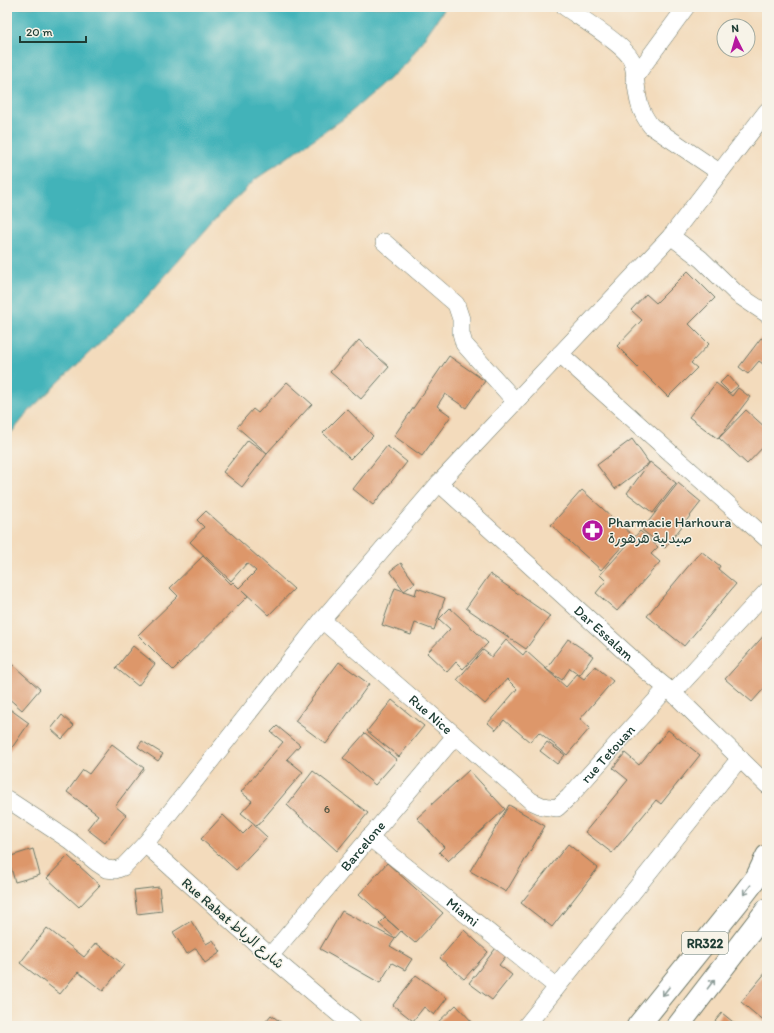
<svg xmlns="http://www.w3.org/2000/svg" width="774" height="1033" viewBox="0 0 774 1033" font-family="Itim,'Playpen Sans Arabic',sans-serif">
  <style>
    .water { fill: #43b3b9; stroke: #317876 }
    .building { fill: #dd976a }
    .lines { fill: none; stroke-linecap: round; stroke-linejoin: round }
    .minor-casing { stroke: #697464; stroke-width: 18 }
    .primary-casing { stroke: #697464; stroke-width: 24 }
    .minor { stroke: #fff; stroke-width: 17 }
    .primary { stroke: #fff; stroke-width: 22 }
    .oneway { stroke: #8f9e9a }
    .labels { text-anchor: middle; stroke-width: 3; stroke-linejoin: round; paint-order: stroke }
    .number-label { font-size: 12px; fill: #4e5442 }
    .shield { fill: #f7f3e8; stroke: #60746a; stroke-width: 1 }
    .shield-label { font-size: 13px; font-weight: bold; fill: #1f3d34 }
    .poi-label { font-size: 14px; fill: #1f3d34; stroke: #f7f3e8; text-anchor: start }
    .street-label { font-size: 14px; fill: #1f3d34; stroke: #f7f3e8 }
  </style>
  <rect width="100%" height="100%" fill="#f7f3e8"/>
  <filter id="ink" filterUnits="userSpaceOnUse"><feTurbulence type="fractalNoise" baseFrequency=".025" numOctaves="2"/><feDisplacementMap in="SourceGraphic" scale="8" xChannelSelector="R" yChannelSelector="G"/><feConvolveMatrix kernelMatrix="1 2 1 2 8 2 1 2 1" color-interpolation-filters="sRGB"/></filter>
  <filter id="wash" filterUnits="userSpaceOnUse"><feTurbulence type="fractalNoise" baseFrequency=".012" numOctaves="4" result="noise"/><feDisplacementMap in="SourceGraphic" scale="16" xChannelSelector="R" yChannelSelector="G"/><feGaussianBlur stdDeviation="0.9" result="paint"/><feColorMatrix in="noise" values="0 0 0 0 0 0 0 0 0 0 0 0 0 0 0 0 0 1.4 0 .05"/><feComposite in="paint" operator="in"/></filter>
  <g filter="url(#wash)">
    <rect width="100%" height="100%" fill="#f3dbbc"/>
    <polygon class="water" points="7,7 446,7 406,64 343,119 256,179 218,216 144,300 31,409 7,438"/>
    <g id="blocks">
      <g class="building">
        <polygon points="688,271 715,298 689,324 709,344 691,363 697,368 668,397 617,346 642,320 631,310 646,294 656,303"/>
        <polygon points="761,338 767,342 767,367 759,361 748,374 739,367"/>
        <polygon points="359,340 389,367 361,399 330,372"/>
        <polygon points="449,356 485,381 466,408 445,394 437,406 451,416 422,456 394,436"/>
        <polygon points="728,375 738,386 730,393 720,383"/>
        <polygon points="287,382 312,404 267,453 237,427 253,409 258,413"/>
        <polygon points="716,383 732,396 738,388 750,397 718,439 689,417"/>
        <polygon points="347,409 373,436 350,459 323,433"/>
        <polygon points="746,410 767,429 767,443 747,464 719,438"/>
        <polygon points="632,439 649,463 615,489 597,465"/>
        <polygon points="248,440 267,454 242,487 223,472"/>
        <polygon points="387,446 407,462 373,505 353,489"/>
        <polygon points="650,462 676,483 653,513 627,493"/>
        <polygon points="678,483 701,502 665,548 642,530"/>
        <polygon points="582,490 632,535 601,570 551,525"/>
        <polygon points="206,511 294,589 269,615 242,590 248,596 173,670 138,635 178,596 170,588 203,556 231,584 233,582 239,588 256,571 247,563 231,581 190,542 204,527 197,520"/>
        <polygon points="640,531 658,547 651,554 660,562 617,611 596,593 606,581 600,575"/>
        <polygon points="701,551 720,566 718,569 736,584 684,646 647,616"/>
        <polygon points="401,563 415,583 404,591 390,571"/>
        <polygon points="490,574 550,616 526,649 466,608"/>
        <polygon points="395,588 415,595 417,588 445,598 434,630 415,623 411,635 382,625"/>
        <polygon points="450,608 488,643 463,669 456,662 447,672 427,653 450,629 439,619"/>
        <polygon points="767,632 767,685 752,702 725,679"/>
        <polygon points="568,639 593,656 580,675 570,668 562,680 546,669"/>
        <polygon points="506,640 523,655 526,651 566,687 577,674 584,679 595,666 613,681 580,719 590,728 567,755 539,732 530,742 504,720 496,730 488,723 517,689 507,679 485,704 457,680 483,650 492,657"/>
        <polygon points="133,646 155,664 138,686 116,668"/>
        <polygon points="7,660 40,689 22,710 7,697"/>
        <polygon points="339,662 369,684 326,744 295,721"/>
        <polygon points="392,700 424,726 399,757 367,731"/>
        <polygon points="7,707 29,723 7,755"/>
        <polygon points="62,715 74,726 62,739 51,729"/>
        <polygon points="277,726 300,745 287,759 303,772 257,826 241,813 252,801 241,792 283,742 271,732"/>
        <polygon points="668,730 700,755 661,804 656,800 612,853 585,832 628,780 613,768 625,753 639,765"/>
        <polygon points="365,733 397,760 375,785 343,758"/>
        <polygon points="142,741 163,754 158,761 138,747"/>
        <polygon points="547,742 565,755 557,764 540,751"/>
        <polygon points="112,744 144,768 115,806 126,815 105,843 87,829 98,815 67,792 83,770 89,774"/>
        <polygon points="469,770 505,809 448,861 439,852 444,847 417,818"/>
        <polygon points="313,771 368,813 337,851 287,805"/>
        <polygon points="509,805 545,826 506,892 470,871"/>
        <polygon points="223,815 243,834 253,824 267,837 236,870 201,839"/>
        <polygon points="568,844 598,868 552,927 521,903"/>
        <polygon points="33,849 40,875 15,882 8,857"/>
        <polygon points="68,856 100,885 79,907 47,878"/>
        <polygon points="387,863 443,913 415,943 401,931 395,938 379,924 385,918 399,930 359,894"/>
        <polygon points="159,887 162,911 137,914 134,890"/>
        <polygon points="342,911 395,939 390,946 412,959 405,970 392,963 380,983 320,949"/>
        <polygon points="191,921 206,944 213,940 221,952 205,963 196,948 187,954 173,932"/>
        <polygon points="47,928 84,957 96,943 124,965 103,991 78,972 60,994 20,963"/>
        <polygon points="464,930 488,952 464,979 440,958"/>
        <polygon points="499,944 509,952 499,965 512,975 492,1000 469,983"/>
        <polygon points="767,971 767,1024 741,1002"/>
        <polygon points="416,975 447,998 434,1015 424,1007 413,1021 393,1005"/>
        <polygon points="456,1005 476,1026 434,1026"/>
        <polygon points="722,1013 738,1026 711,1026"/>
        <polygon points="271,1015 286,1026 262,1026"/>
      </g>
    </g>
  </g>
  <g filter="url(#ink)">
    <use href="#blocks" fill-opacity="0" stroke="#697464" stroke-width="1"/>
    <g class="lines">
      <defs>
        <g id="minor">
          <path d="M565,7c14,10 62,39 67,54 7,25 1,42 19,65l68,46"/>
          <polyline points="634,78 686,7"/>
          <polyline points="671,236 701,259 737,294 767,314"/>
          <polyline points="384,242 456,304 461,319 461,333 464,344 515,401"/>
          <polyline points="560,354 767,539"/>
          <path id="s1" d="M439,483l207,188 27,22 94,92"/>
          <path id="s2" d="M322,620l209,181 11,5 15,2 12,-11 98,-109"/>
          <polyline points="673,693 767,591"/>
          <polyline points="7,799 69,840 97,863 106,869 115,870 123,867 145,844"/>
          <path id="s3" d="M369,837l187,149"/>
          <path id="s4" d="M270,956l185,-220"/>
          <polyline points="353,1026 270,956 145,844 322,620 439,483 671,236 767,111"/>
          <polyline points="526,1026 740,758"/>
        </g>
        <g id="primary">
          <polyline points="638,1026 737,903 757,877 767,856"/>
          <polyline points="678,1026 767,910"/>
        </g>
      </defs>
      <use href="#minor" class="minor-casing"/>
      <use href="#primary" class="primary-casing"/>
      <use href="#minor" class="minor"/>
      <use href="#primary" class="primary"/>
    </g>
    <defs><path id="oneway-shaft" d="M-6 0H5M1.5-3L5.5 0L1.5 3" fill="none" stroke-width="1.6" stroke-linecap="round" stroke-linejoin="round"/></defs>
    <g class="oneway">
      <use href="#oneway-shaft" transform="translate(747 890) rotate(127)"/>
      <use href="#oneway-shaft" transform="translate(711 984) rotate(-53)"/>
      <use href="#oneway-shaft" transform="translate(666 991) rotate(129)"/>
    </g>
  </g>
  <defs>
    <symbol id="pharmacy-disc" viewBox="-11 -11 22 22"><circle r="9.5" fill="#b5179e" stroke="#f7f3e8"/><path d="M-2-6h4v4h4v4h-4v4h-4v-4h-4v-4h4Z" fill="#fff"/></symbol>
  </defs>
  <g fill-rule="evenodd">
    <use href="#pharmacy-disc" x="580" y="518" width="25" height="25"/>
  </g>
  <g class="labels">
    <g class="number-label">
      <text x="327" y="813">6</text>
    </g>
    <rect class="shield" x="682" y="932" width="46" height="22" rx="3"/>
    <g class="shield-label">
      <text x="705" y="948">RR322</text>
    </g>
    <g class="poi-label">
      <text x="608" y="527">Pharmacie Harhoura<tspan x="608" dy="16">صيدلية هرهورة</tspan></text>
    </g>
    <g class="street-label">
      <text dy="5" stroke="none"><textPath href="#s1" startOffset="223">Dar Essalam</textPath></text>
      <text dy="5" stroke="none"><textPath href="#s2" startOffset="144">Rue Nice</textPath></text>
      <text dy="5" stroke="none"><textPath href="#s2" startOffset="378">rue Tetouan</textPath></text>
      <text dy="5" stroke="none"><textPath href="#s4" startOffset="144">Barcelone</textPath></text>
      <text dy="5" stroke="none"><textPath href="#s3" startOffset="120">Miami</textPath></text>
      <text transform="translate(233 923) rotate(41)" y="5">Rue Rabat شارع الرباط</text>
    </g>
  </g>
  <rect width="774" height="1033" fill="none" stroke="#f7f3e8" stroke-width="24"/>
  <g transform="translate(736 38) rotate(355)"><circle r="19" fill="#f7f3e8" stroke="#a1aaa0"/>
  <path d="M0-3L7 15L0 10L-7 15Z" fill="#b5179e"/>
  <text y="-6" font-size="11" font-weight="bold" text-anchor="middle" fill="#1f3d34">N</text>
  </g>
  <path d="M20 36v6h66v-6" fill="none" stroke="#1f3d34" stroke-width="2"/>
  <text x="26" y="36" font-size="12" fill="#1f3d34" stroke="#f7f3e8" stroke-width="3" paint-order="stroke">20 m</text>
</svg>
